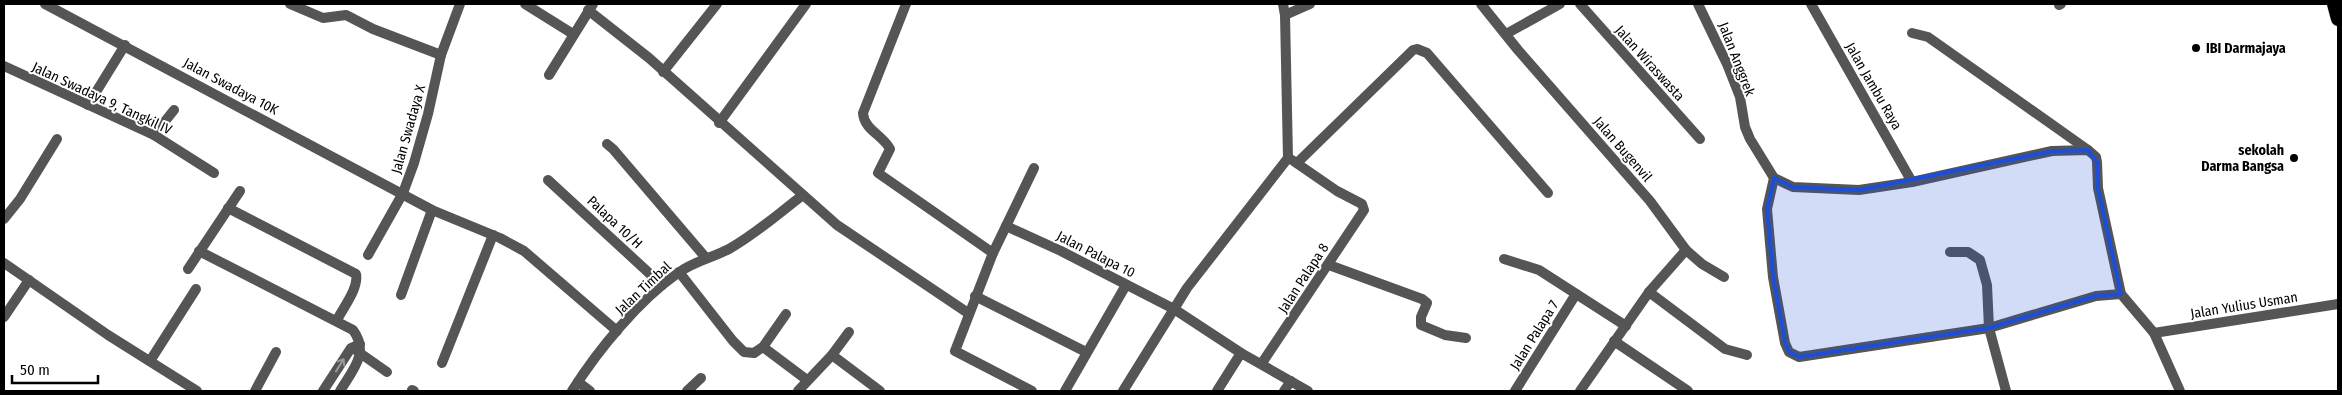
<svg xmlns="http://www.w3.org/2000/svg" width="2342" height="395" viewBox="0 0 2342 395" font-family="'Fira Sans Condensed',sans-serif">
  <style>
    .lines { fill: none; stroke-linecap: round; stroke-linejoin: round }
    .trunk-casing { stroke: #dbdbdb; stroke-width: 15 }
    .minor { stroke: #555; stroke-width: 10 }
    .tertiary { stroke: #555; stroke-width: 10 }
    .trunk { stroke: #000; stroke-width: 14 }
    .oneway { stroke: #999 }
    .marked { fill: #1d4ed8; fill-opacity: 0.2; stroke: #1d4ed8; stroke-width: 4; stroke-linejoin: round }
    .poi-dot { fill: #000; stroke: #fff; stroke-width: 2 }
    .labels { text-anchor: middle; stroke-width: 4; stroke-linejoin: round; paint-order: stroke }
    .poi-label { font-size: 14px; font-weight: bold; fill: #000; stroke: #fff; text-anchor: start }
    .street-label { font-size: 14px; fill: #000; stroke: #fff }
  </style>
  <rect width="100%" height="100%" fill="#fff"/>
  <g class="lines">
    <defs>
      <polyline id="trunk" points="2334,4 2338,19"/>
    </defs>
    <use href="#trunk" class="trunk-casing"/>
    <g class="minor">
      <polyline points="45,4 432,210 500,238 524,251 617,331"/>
      <polyline points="290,4 323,18 346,15 373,29 441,55"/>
      <polyline points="525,4 573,34"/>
      <path d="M906,4l-43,109c1,17 20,22 27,36l-12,24 115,80"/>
      <polyline points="1481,4 1518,50 1650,201 1686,250 1702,264 1724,277"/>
      <polyline points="1580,4 1700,139"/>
      <polyline points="1698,4 1727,64 1740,97 1745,127 1750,139 1774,178 1793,187 1859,190 1912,182 2052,151 2088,150 2096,157 2097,162 2098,188 2121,294 2154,333 2180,391"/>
      <polyline points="1811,4 1912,182"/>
      <polyline points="2059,5 2061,4"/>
      <polyline points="588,10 649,58 837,225 968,313"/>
      <polyline points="1285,15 1310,4"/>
      <polyline points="1912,33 1928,37 2088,150"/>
      <polyline points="1506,34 1560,4"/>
      <polyline points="4,66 154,135 214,173"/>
      <polyline points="663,72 717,4"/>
      <polyline points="549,75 593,4"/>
      <polyline points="88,105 125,45"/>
      <polyline points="719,123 806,4"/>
      <polyline points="154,135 174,110"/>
      <polyline points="607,144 613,149 706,258"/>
      <polyline points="1297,163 1413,50 1417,49 1427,53 1548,193"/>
      <polyline points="1774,178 1767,209 1773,277 1785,343 1789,352 1799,357 1989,328 2096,296 2121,294"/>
      <polyline points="548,180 662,285"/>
      <path d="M228,208l128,66c3,14 -13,34 -19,46"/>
      <polyline points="4,219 20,199 57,139"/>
      <polyline points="1006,226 1061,251 1174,309 1123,391"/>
      <path d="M199,251l154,79c17,23 -1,41 -13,61"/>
      <polyline points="1950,252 1968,252 1980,260 1987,285 1989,328 2006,391"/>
      <polyline points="368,255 403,193 414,163 428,114 441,55 460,4"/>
      <polyline points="1504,259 1539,270 1626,326"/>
      <polyline points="4,263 108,335 197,391"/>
      <polyline points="1329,265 1422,299 1427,303 1421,317 1421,325 1445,335 1466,338"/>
      <polyline points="188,269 240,191"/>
      <polyline points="679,272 733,341 744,352 754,353 763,347 786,314"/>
      <polyline points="1649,292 1725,349 1747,355"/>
      <polyline points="401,295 432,210"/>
      <polyline points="975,296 1086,352"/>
      <polyline points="4,317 29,280"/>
      <polyline points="2154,333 2338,304"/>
      <polyline points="1614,341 1688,391"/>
      <polyline points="763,347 807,380"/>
      <polyline points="357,351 387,372"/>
      <polyline points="832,355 880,391"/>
      <polyline points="150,361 196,289"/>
      <polyline points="442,363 493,235"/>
      <polyline points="1262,363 1364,210 1362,204 1337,191 1292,160"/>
      <polyline points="578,382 590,391"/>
      <polyline points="412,390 414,391"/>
      <polyline points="255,391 276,352"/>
      <polyline points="323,391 351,348 360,344"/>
      <path d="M572,391c26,-41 66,-90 106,-118 16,-12 34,-15 51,-24 27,-15 50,-36 74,-54"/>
      <polyline points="687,391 701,378"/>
      <polyline points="798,391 832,355 849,332"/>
      <polyline points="1032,391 955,351 993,253 1034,168"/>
      <polyline points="1065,391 1126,285"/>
      <polyline points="1217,391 1241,353"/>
      <polyline points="1284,391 1291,381"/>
      <polyline points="1515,391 1576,294"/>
      <polyline points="1580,391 1649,292 1686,250"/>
    </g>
    <polyline class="tertiary" points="1283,4 1285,15 1288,158 1187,288 1174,309 1241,353 1308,391"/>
    <use href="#trunk" class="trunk"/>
  </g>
  <defs><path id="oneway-shaft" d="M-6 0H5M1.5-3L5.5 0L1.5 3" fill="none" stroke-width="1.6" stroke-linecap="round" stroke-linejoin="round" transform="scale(1.25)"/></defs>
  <use class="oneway" href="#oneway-shaft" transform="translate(340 365) rotate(-58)"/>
  <path class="marked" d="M2088,150l9,12 1,26 23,106 -25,2 -107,32 -190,29 -10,-5 -4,-9 -12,-66 -6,-68 7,-31 19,9 66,3 193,-39z"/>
  <g class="poi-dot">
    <circle cx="2196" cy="48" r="5"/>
    <circle cx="2294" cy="158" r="5"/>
  </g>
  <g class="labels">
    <g class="poi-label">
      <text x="2206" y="53">IBI Darmajaya</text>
      <text x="2284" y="155" text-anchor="end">sekolah<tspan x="2284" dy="16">Darma Bangsa</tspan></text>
    </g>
    <g class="street-label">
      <text transform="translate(1737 59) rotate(69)" y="5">Jalan Anggrek</text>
      <text transform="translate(1650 63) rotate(48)" y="5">Jalan Wiraswasta</text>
      <text transform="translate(231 86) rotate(28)" y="5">Jalan Swadaya 10K</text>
      <text transform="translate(1874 86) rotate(60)" y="5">Jalan Jambu Raya</text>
      <text transform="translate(102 98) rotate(25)" y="5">Jalan Swadaya 9, Tangkil IV</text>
      <text transform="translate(408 129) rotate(-74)" y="5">Jalan Swadaya X</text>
      <text transform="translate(1623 149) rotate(49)" y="5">Jalan Bugenvil</text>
      <text transform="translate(615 222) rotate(43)" y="5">Palapa 10/H</text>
      <text transform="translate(1096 254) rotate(27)" y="5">Jalan Palapa 10</text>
      <text transform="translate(1303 278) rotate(-57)" y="5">Jalan Palapa 8</text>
      <text transform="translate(643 288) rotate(-43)" y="5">Jalan Timbal</text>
      <text transform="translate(2244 305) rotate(-9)" y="5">Jalan Yulius Usman</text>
      <text transform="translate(1534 335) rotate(-58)" y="5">Jalan Palapa 7</text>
    </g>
  </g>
  <rect width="2342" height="395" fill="none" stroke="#000000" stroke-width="10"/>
  <path d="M12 375v8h86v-8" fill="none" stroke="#000000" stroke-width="2.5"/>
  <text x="20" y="375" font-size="15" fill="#000000" stroke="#ffffff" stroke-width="4" paint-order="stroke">50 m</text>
</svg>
